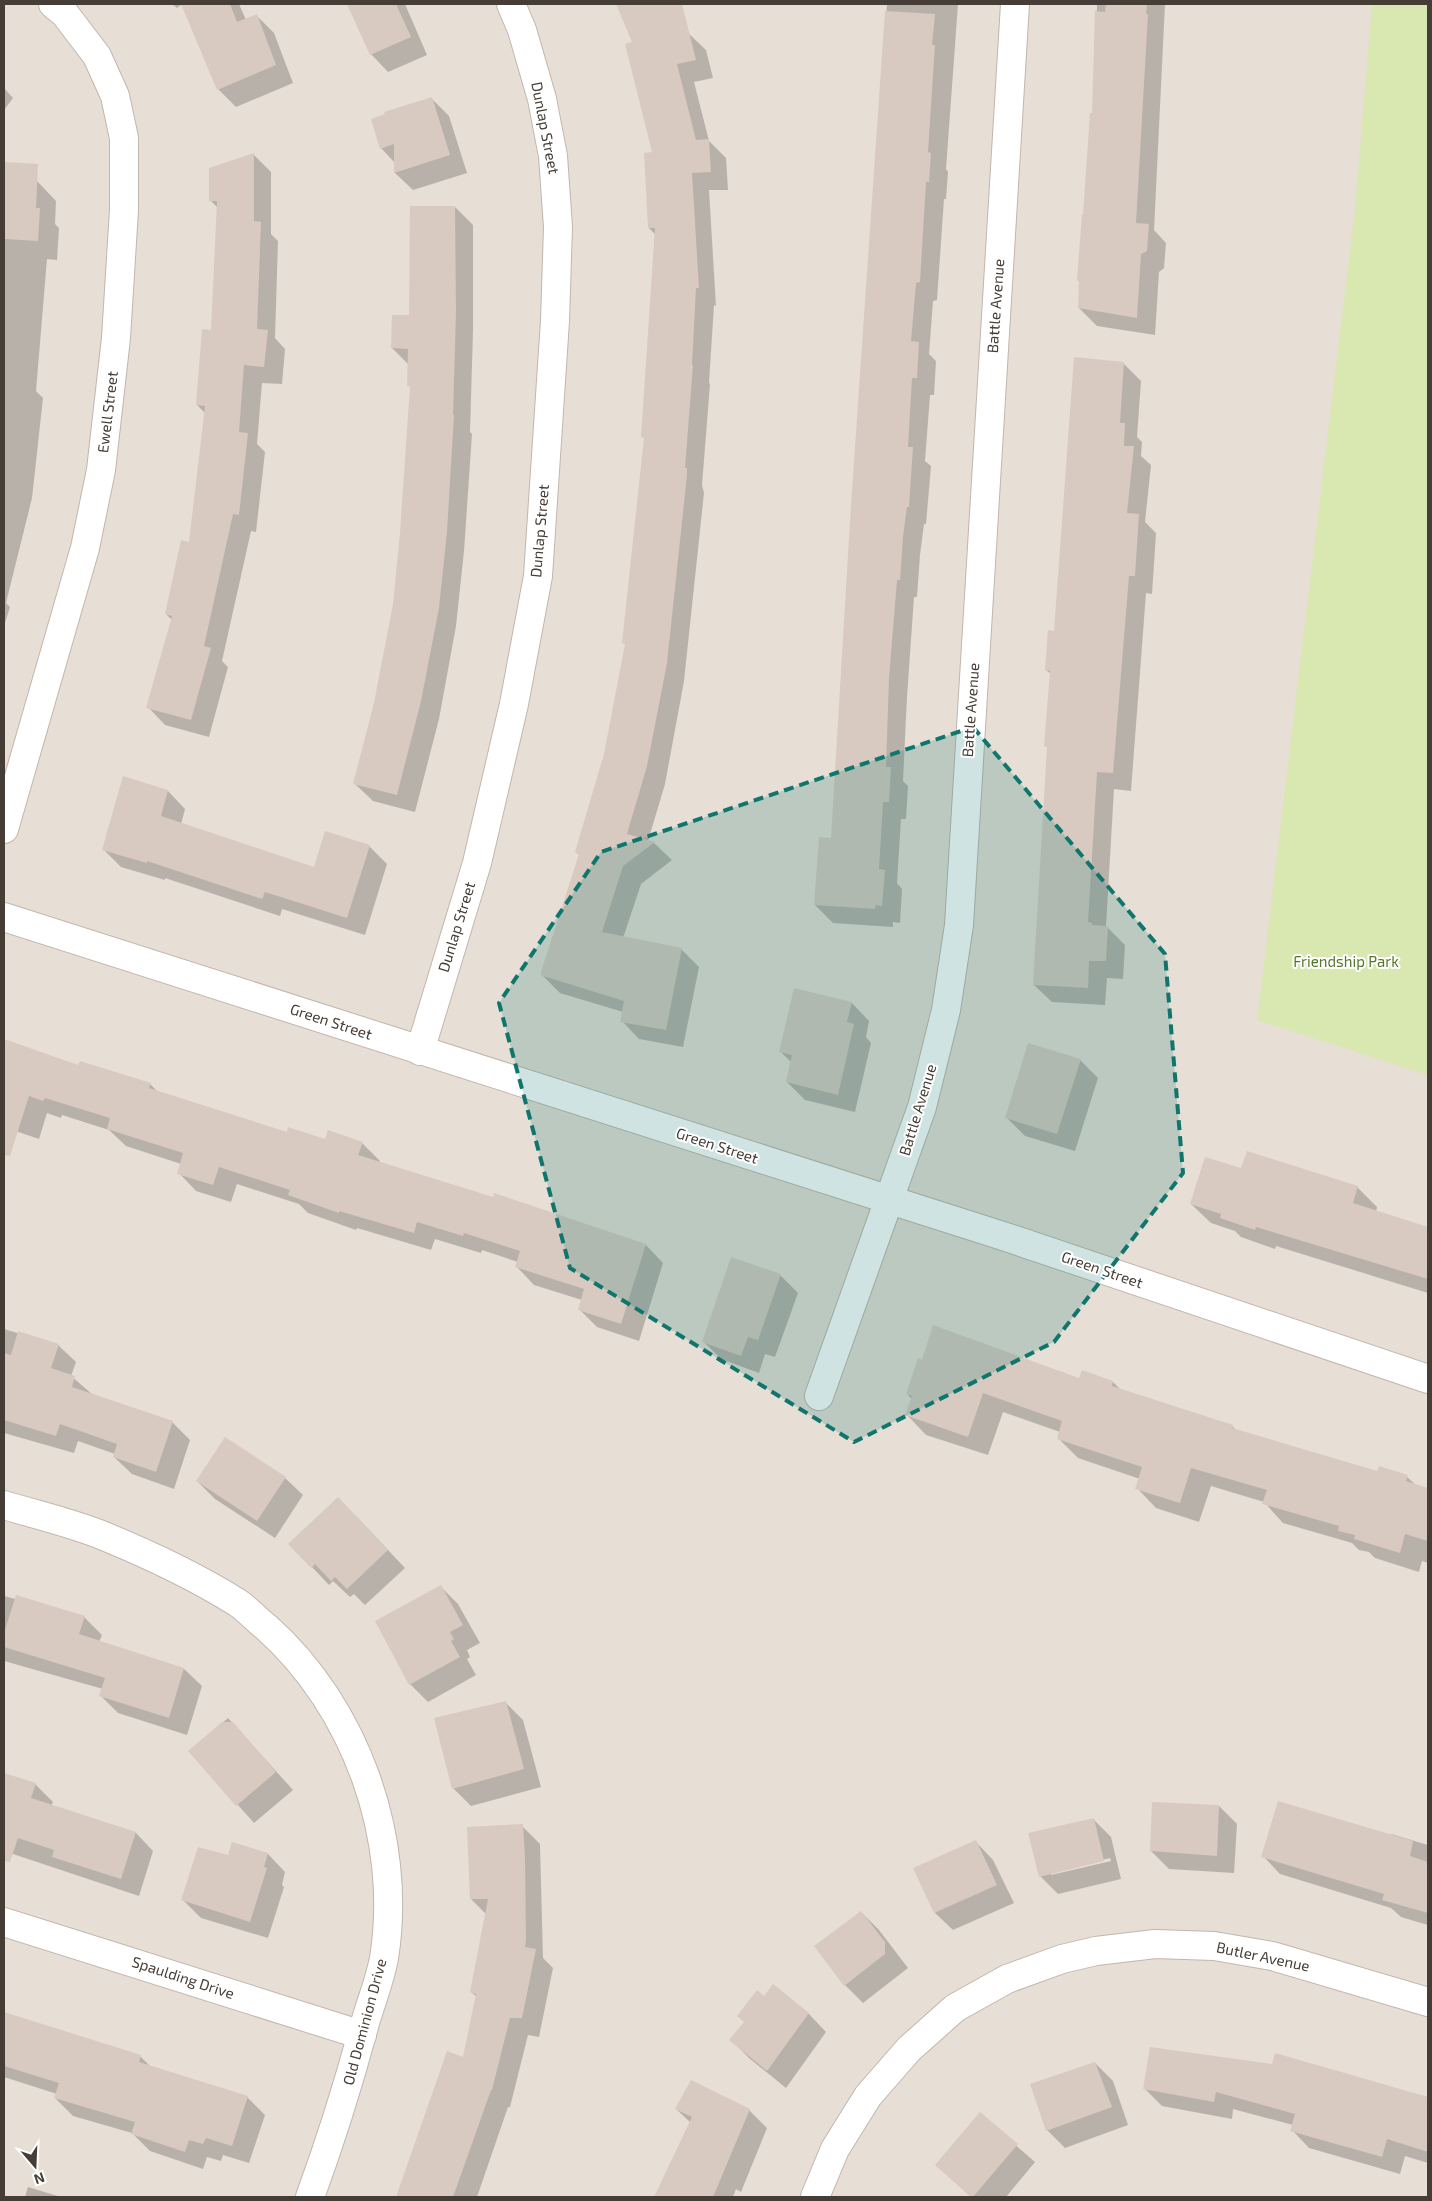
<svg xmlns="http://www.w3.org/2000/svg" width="1432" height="2201" viewBox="0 0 1432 2201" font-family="'Exo 2',sans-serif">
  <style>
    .residential { fill: #e7ded5 }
    .green { fill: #d9e7b1 }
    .shadow { fill: #0003; fill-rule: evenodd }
    .building { fill: #d8cac0 }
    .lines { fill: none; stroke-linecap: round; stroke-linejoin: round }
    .minor-casing { stroke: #c2b6ad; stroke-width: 30 }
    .tertiary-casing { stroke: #c2b6ad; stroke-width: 30 }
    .minor { stroke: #fff; stroke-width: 28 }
    .tertiary { stroke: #fff; stroke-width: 28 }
    .marked { fill: #0f766e; fill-opacity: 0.2; stroke: #0f766e; stroke-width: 4; stroke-dasharray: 10 6; stroke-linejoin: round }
    .labels { text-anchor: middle; stroke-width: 4; stroke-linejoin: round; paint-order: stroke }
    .street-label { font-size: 15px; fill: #463d36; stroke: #fff }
    .park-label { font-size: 15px; fill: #56772a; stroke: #fff }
  </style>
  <rect width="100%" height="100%" fill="#f3ede7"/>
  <rect class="residential" x="4" y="4" width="1424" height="2193"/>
  <polygon class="green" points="1372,4 1428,4 1428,1075 1257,1020 1355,208"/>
  <g class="shadow">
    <polygon points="172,4 182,4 177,8"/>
    <polygon points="183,4 239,4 246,20 256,15 274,33 293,83 236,107 219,90"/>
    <polygon points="348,4 405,4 427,55 388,72 371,54"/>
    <polygon points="617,4 674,4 685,30 706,50 713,78 694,82 709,141 726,158 728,190 709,190 716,306 714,305 709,383 710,384 702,485 704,493 684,681 665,784 648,841 654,843 672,860 641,884 623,938 681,949 699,967 683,1047 639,1039 622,1021 623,1012 560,993 542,975 580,856 576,852 605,754 626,645 624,643 645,440 643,437 655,234 649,228 654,153 634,43"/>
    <polygon points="887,4 958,4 946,169 948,172 946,199 944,199 937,300 933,301 929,354 936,361 934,395 930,395 925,461 931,466 926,524 924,524 920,555 917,597 914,597 907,697 903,781 908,786 906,819 901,819 897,883 902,889 900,923 893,922 893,927 833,923 815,905 832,839 853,505"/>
    <polygon points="1097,4 1165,4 1154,230 1166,243 1164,268 1159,272 1155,335 1097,326 1079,308 1080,282 1078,280 1094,114"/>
    <polygon points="4,88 13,98 4,110"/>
    <polygon points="431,98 449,116 467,173 413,190 395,173 395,163 381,148"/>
    <polygon points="254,155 271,172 271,234 278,241 275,338 285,349 282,384 262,383 257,444 265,452 256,532 251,531 222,661 228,667 209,737 165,725 148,707 172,620 166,614 190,543 205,413 197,405 212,331 218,208 210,200"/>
    <polygon points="4,179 37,181 56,201 55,224 59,228 57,260 47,259 36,391 43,398 32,498 6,603 10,607 4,626"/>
    <polygon points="455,207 473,225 473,331 470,432 472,434 464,551 456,626 439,719 415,812 373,801 355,784 376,703 394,604 401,533 411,388 409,385 409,365 392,348 410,316"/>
    <polygon points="1123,363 1141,381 1137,437 1142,442 1141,456 1151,465 1145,522 1156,533 1152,594 1146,593 1131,791 1114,789 1106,926 1125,945 1123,979 1107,978 1105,1005 1052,1002 1034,985 1048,748 1046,746 1051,674 1046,670"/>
    <polygon points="168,791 185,809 181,824 315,868 369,846 387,864 365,935 282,909 280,916 165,878 165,880 121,867 103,849"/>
    <polygon points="852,1003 869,1021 866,1037 871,1043 855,1112 805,1100 787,1082 792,1063 781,1052"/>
    <polygon points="4,1040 79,1067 150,1084 159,1093 287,1134 326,1141 362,1143 380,1161 379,1163 646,1245 663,1263 639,1341 597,1327 579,1309 582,1300 534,1285 517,1267 518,1262 482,1250 481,1253 435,1239 431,1250 357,1228 356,1230 308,1213 299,1204 237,1184 231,1202 196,1191 179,1173 181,1164 126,1146 109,1130 62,1115 61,1118 47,1113 39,1139 4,1127"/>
    <polygon points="1080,1060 1098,1078 1075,1151 1025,1136 1007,1118"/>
    <polygon points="1242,1170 1357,1187 1377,1207 1376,1212 1428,1228 1428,1293 1276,1246 1275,1249 1241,1237 1235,1231 1211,1223 1191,1204"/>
    <polygon points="780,1275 798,1293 775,1357 765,1354 759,1373 721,1359 704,1342"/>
    <polygon points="4,1329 58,1345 76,1362 71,1376 92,1394 172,1422 190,1440 174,1489 132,1474 114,1457 115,1454 78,1441 74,1453 4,1433"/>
    <polygon points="1083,1372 1113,1382 1120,1389 1232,1426 1236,1430 1378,1473 1407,1477 1417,1486 1428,1490 1428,1563 1422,1561 1419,1572 1375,1558 1369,1552 1359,1550 1352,1543 1283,1523 1264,1502 1211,1486 1199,1522 1156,1508 1137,1488 1140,1479 1078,1458 1058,1438 1060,1432 1003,1412 988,1455 926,1435 907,1415 912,1399 907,1394 1080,1380"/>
    <polygon points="285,1478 303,1495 275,1538 215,1499 197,1481"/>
    <polygon points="356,1516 405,1568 365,1605 354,1594 350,1597 333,1581 329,1585 312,1567"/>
    <polygon points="440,1586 458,1604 480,1643 467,1650 470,1657 467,1659 476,1675 428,1702 410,1684"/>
    <polygon points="4,1596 84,1617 102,1635 99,1642 184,1669 202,1686 187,1735 118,1713 100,1695 103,1689 4,1661"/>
    <polygon points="505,1702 523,1720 541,1787 471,1806 453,1788"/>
    <polygon points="228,1718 293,1790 254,1823 190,1751"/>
    <polygon points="4,1774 35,1784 53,1802 51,1806 136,1833 153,1851 139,1896 4,1851"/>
    <polygon points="1219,1806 1237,1824 1234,1873 1169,1869 1151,1851"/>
    <path d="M1093,1819l18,18 10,42 -63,15 -18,-18zM1110,1858l1,3 -60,14v-2z"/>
    <polygon points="522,1826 540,1844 543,1958 553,1968 539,2037 528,2035 510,2107 508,2107 477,2197 397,2197 448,2053 464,2058 477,1997 471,1992 486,1914 471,1899"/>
    <polygon points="1391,1834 1428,1845 1428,1925 1401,1917 1391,1908 1280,1874 1263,1856 1391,1836"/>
    <polygon points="976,1842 993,1860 1014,1903 953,1930 935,1913"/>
    <polygon points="233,1844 268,1854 285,1872 282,1885 284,1887 268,1938 201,1918 183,1900 228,1857"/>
    <polygon points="861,1912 879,1930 908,1968 863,2003 845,1985"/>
    <polygon points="774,1986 809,2014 826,2032 786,2088 749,2058 731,2040"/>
    <polygon points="4,2014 140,2056 151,2067 247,2097 265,2115 249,2163 223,2155 221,2161 207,2157 203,2169 150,2151 132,2133 73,2116 55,2098 57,2094 4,2077"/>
    <polygon points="1095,2063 1113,2081 1128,2125 1065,2148 1047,2130"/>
    <polygon points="1273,2065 1340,2072 1428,2099 1428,2163 1405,2156 1400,2174 1309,2148 1292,2130 1293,2125 1233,2109 1232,2119 1162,2106 1144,2088"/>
    <polygon points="676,2109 749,2110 767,2128 741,2192 736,2189 733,2197 656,2197 690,2122"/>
    <polygon points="980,2114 1035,2162 1006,2197 971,2197 937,2165"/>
    <polygon points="28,2187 61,2197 25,2197"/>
  </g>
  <g class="building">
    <polygon points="181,4 230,4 237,22 257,14 276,65 217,90"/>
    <polygon points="347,4 396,4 411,37 370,55"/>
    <polygon points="616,4 682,4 696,60 677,64 696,140 709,139 711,172 692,173 699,288 696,288 692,365 693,365 685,468 687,468 687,475 667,663 647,766 627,834 655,842 623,866 602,932 682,948 666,1030 620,1022 624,1001 540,975 579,854 575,852 604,754 625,644 622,643 644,438 641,437 655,228 648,228 644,153 652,152 625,44 632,42"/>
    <polygon points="1106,4 1147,4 1146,14 1148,14 1136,223 1149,224 1147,251 1141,254 1137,318 1078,308 1079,280 1077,280 1082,214 1083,215 1090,113 1092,113 1095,11 1105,12"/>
    <polygon points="885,11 935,14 932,45 935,45 928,152 931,153 929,182 926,182 920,282 916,283 911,341 919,342 917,378 912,378 908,447 913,447 909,507 907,507 903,537 900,580 897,580 889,678 886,767 891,767 889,802 883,802 879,869 885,870 882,906 876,905 875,909 814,905 819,837 831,838 851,505"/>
    <polygon points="432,97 450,155 394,173 394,144 380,149 371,119 385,114 384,112"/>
    <polygon points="254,153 254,221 261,222 257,329 268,330 264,367 244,365 239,432 248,433 239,515 233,514 204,646 211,648 191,720 146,708 172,616 165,614 181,540 189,542 205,406 196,405 202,329 211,330 217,201 209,201 209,168"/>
    <polygon points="4,162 38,164 36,208 40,208 38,241 4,239"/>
    <polygon points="410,206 455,206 456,312 453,415 454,415 447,532 439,608 421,701 397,795 353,784 374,703 393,604 400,533 410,386 407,386 408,349 391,348 392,315 409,315"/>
    <polygon points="1074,357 1124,362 1120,423 1125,423 1124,446 1134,446 1127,513 1139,514 1135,576 1129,576 1113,773 1097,772 1088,922 1092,923 1092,925 1108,926 1106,961 1089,961 1088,988 1033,985 1047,747 1044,746 1050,671 1045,670 1048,630 1054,631"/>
    <polygon points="123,776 168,790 161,816 314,867 325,831 370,845 347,918 265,892 262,899 147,861 147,863 102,850"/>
    <polygon points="794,988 852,1002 847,1022 854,1024 838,1095 786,1082 792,1055 779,1052"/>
    <polygon points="4,1039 78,1065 80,1061 151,1083 149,1088 287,1132 288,1127 325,1139 328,1130 363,1142 358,1155 493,1197 494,1193 646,1244 621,1324 578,1310 584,1289 515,1267 520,1251 464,1233 463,1236 417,1222 414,1233 339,1211 339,1213 288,1195 290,1190 219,1167 213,1185 177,1174 183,1153 107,1129 110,1118 45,1098 43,1101 29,1096 10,1156 4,1155"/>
    <polygon points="1028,1043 1081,1059 1057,1134 1005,1118"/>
    <polygon points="1247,1151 1358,1186 1353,1203 1428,1227 1428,1279 1256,1227 1255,1230 1220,1218 1221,1214 1190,1204 1205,1157 1241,1168"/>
    <polygon points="731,1257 781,1274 758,1340 748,1337 741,1356 702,1342"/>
    <polygon points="933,1325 1079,1378 1082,1370 1113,1381 1112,1386 1233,1425 1232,1428 1377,1471 1379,1466 1408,1475 1406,1481 1428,1488 1428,1541 1405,1534 1400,1553 1354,1539 1355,1535 1338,1531 1339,1526 1262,1504 1267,1490 1191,1468 1180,1503 1135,1489 1142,1467 1057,1439 1062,1421 983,1393 968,1437 905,1415 912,1396 906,1394 918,1358 922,1360"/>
    <polygon points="18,1331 59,1344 51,1368 75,1376 72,1387 173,1421 156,1472 113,1457 117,1444 60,1424 56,1436 4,1420 4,1353 11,1355"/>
    <polygon points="225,1437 286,1477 257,1521 196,1481"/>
    <polygon points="338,1497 388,1550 347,1589 335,1577 331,1581 315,1564 311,1568 288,1544"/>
    <polygon points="441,1585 463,1625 450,1632 454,1639 451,1641 460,1657 409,1685 375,1621"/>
    <polygon points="16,1595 85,1616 79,1634 184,1668 169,1718 99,1696 105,1678 4,1647 4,1633"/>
    <polygon points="506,1701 524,1769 452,1789 434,1718"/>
    <polygon points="222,1722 233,1722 276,1772 236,1806 188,1751"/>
    <polygon points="4,1773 36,1783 31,1798 136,1832 121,1879 52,1857 54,1850 18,1838 10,1862 4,1861"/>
    <polygon points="1278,1801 1413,1841 1410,1856 1428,1862 1428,1913 1382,1900 1384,1894 1261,1857"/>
    <polygon points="1152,1802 1219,1805 1217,1856 1150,1851"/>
    <polygon points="1094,1818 1104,1861 1039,1877 1028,1833"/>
    <polygon points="523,1824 525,1858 526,1940 525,1947 536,1949 522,2018 510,2018 492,2090 491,2090 453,2197 396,2197 447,2051 463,2057 476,1994 470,1992 488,1899 470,1899 467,1827"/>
    <polygon points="976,1840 997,1885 934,1913 913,1868"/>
    <polygon points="232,1842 268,1853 264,1867 267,1868 250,1922 181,1900 198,1847 228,1855"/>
    <polygon points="861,1911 885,1942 885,1954 844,1986 814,1946"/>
    <polygon points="773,1984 809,2013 767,2071 729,2040 744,2022 737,2016 757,1990 764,1996"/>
    <polygon points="4,2012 141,2055 139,2062 248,2096 232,2146 206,2138 203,2144 189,2140 185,2152 131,2134 135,2122 54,2098 59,2083 4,2066"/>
    <polygon points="1150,2047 1272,2064 1275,2053 1428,2097 1428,2152 1387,2139 1382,2157 1290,2131 1295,2114 1216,2092 1214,2102 1143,2089"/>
    <polygon points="1095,2062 1112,2107 1046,2131 1030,2084"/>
    <polygon points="691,2080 750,2109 713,2197 654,2197 692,2117 675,2109"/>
    <polygon points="980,2112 1018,2144 973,2197 971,2197 935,2165"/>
  </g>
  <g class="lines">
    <defs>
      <g id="minor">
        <polyline points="4,829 85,548 101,470 116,338 124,210 124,138 115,96 97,56 65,14 53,4"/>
        <polyline points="420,1051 477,863 514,704 538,576 555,321 558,227 553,156 542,99 522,30 511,4"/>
        <polyline points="819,1396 922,1107 946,1010 959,925 1015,4"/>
        <path d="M4,1505c33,10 68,18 100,31 46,19 93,41 134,67 10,7 19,17 28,24 90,80 137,212 118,331 -4,22 -13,44 -19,65 -16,59 -34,117 -55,174"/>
        <polyline points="4,1922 362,2035"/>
        <polyline points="815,2197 835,2149 868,2096 909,2049 955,2008 1007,1979 1062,1959 1096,1951 1155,1944 1214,1946 1272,1956 1428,2002"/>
      </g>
      <polyline id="tertiary" points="4,917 1006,1237 1428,1379"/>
    </defs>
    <use href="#minor" class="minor-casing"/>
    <use href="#tertiary" class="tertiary-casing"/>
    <use href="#minor" class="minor"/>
    <use href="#tertiary" class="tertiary"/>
  </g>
  <path class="marked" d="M973,727l192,227 18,219 -129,169 -200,100 -284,-174 -71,-265 102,-151z"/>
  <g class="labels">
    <g class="street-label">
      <text transform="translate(545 128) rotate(79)" y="5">Dunlap Street</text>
      <text transform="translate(996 306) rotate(-86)" y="5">Battle Avenue</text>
      <text transform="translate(108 412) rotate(-83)" y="5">Ewell Street</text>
      <text transform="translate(540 531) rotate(-85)" y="5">Dunlap Street</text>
      <text transform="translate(971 710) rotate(-86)" y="5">Battle Avenue</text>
      <text transform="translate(457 927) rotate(-73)" y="5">Dunlap Street</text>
      <text transform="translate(331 1022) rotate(18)" y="5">Green Street</text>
      <text transform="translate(918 1110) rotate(-73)" y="5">Battle Avenue</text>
      <text transform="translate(717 1146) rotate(18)" y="5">Green Street</text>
      <text transform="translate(1102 1270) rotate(19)" y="5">Green Street</text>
      <text transform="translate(1263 1957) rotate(12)" y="5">Butler Avenue</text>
      <text transform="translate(183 1978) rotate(18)" y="5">Spaulding Drive</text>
      <text transform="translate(365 2022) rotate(-75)" y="5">Old Dominion Drive</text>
    </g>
    <g class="park-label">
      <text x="1346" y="967">Friendship Park</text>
    </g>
  </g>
  <rect width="1432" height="2201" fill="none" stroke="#463d36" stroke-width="10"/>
  <g transform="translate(35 2166) rotate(161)" stroke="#ffffff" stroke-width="4" paint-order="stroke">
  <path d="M0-4L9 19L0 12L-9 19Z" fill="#463d36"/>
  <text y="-8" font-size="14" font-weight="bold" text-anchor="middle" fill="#463d36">N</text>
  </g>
</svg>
